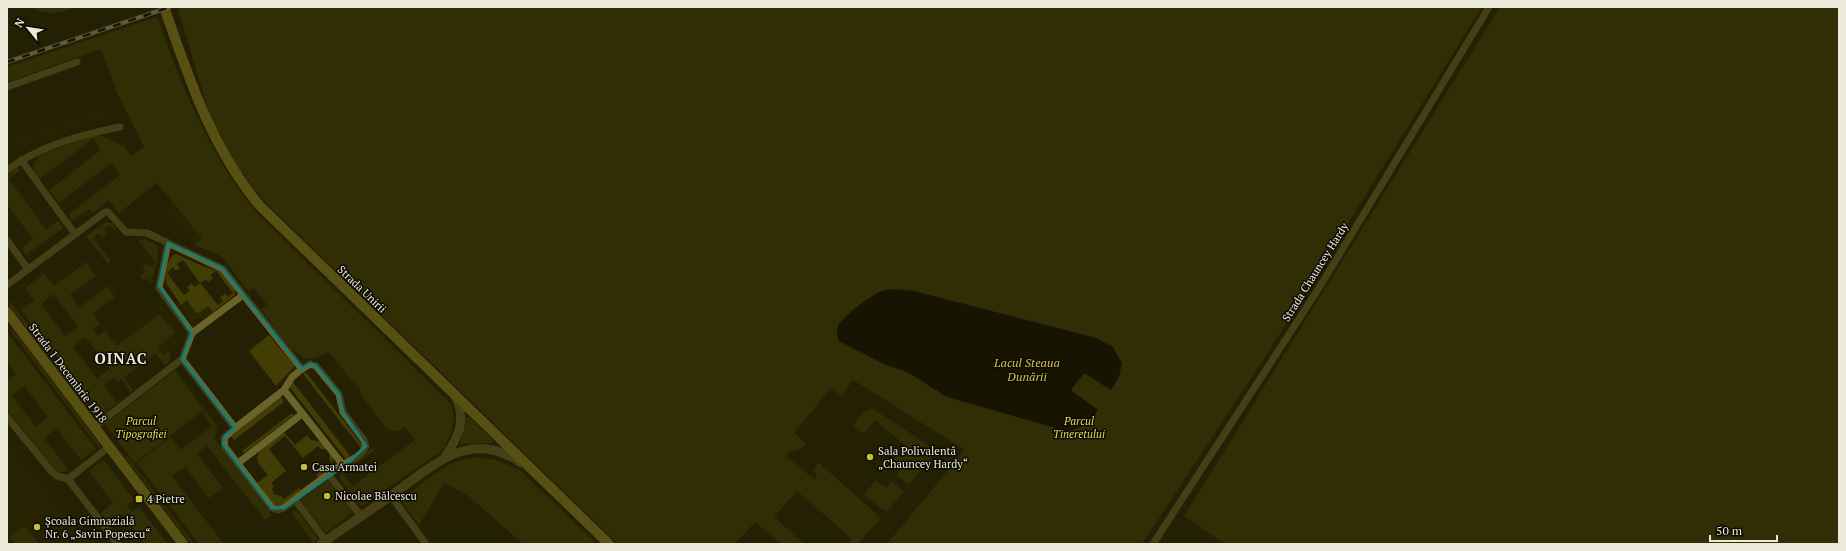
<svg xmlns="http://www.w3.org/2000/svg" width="1846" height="551" viewBox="0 0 1846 551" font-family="'PT Serif',serif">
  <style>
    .built { fill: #2a2601 }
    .green { fill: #423c05; fill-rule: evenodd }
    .water { fill: #090600 }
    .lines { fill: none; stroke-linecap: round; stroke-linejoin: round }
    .minor { stroke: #6b642a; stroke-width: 7 }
    .tertiary { stroke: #6b642a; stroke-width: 9 }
    .secondary { stroke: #978b24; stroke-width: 10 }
    .rail-casing { stroke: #a09e89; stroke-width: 4 }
    .rail { stroke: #0b0a02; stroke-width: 2.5; stroke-dasharray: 8; stroke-linecap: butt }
    .marked { fill: none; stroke: #1a7c73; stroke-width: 3; stroke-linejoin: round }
    .poi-dot { fill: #caba3a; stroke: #0b0a02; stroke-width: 1.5 }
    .labels { text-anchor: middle; stroke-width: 3; stroke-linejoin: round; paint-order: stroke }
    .street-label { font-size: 11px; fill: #ebead9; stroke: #0b0a02 }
    .park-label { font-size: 11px; font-style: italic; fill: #e8d95c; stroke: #0b0a02 }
    .poi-label { font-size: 11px; fill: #ebead9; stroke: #0b0a02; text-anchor: start }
    .water-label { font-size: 12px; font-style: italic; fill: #d7c748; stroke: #0b0a02 }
    .district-label { font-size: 15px; font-weight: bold; letter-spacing: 1px; fill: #ebead9; stroke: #0b0a02 }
  </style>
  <rect width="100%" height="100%" fill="#242004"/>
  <g class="built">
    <polygon points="115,103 119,114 7,151 7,139"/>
    <polygon points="172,201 202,238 194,245 164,208"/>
    <polygon points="133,267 138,274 113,293 108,286"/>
    <polygon points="187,300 208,306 214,313 203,321 199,317 193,322 181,305"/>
    <polygon points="161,303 181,329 175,333 181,342 164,355 158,347 116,346 111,339"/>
    <polygon points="335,360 360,390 352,397 328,366"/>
    <polygon points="7,438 33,471 89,544 7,544"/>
  </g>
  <g class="green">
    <path d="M33,7h44c-12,4 -35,11 -44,0z"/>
    <path d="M184,7h1298l-213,344 -127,193h-255l78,-94 -112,-70 -11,16 -11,-8 -37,45 12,10c-5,6 -9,10 -17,8l-3,5 29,24 2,-4 -3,-6 4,-8 63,56 -23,26h-10l4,-5 -55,-48 -23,26 31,27h-24l-26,-22 -20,22h-117l-356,-345 -28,-38 -25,-48 -31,-104z"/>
    <polygon points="1500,7 1839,7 1839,544 1225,544 1184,516"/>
    <path d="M157,17c25,70 52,137 99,195l195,192 3,14 -2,12 -8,19 -80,56h-5l-19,-26 1,-8 33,-24 1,3 -32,24 10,12 62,-46 -10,-13 -8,5 -10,-3 -24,-31 -3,-8 -32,-38c-6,4 -15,8 -23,6 -13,-3 -34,-37 -44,-49l6,-4 -13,-17 -6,3 -24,-31 -5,-5 -25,-10 8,-7 -45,-55 -38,30 -10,-13 -16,13 -4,-4 -19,14 -1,-9 51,-39 -9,-12 -52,40 -10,-13 52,-40 -8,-11 -55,41 -5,-9 1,-7 6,-9 50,-19h11l23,10 7,10 13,-9 -28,-57 -15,-41 -94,33v-15z"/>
    <polygon points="18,167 20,170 9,179 46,230 58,221 63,228 26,255 22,248 33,239 7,204 7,175"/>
    <polygon points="108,222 112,223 117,230 115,231 110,225 104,229 107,233 102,237 99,233 93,238 111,261 108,264 86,236 104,223"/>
    <path d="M144,239l12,5c6,9 -3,29 -5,39l-4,-5 -4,3 -3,-5 5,-5 -3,-4 5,-3 3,3 6,-4 -18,-23z"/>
    <path d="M176,254l29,13 16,5 14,18v5l-22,17 -5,-6 -11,8 -10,-14 -6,5 -15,-22c-1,-9 1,-27 10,-29zM183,260l17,23 -6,4 -2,-4 -5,4 3,4 -6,4 -17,-22 6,-6 3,4 4,-3 -3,-4zM216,271l17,22 -5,4 -3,-3 -5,3 3,4 -5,4 -18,-22 6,-4 3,3 4,-4 -2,-3z"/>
    <path d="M86,262l10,14 -26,19 9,12 29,-21 7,11 -22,17 7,10 -7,5 5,7 7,-5 12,15 43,-32 15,19 -17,14 6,8 4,-3 2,2v7l-5,5 -9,-13 -32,24 9,13 -2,2 -9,-13 -4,2 -3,-4 -11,8 13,18 -16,12 -80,-105 13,-10 -9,-12 19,-15 10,13zM53,294l25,32 -13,10 -24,-32zM85,337l25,32 -13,9 -24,-31z"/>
    <polygon points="10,301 97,416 92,414 9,305"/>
    <polygon points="10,330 14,331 101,446 100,449"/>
    <path d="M7,332l89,117 -15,11 -24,-31 -13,9 25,32c-5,3 -9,3 -14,0l-48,-60v-29l9,-7 -9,-11zM24,386l24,31 -12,10 -24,-32z"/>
    <polygon points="269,335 295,366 276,386 249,351"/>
    <polygon points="175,370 204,410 135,463 105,424"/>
    <polygon points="306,372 363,446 361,448 303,374"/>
    <polygon points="293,382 350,456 346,459 288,385"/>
    <polygon points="280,396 284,402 234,440 230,435"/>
    <polygon points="872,408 937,451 909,485 897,475 903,467 894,459 905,445 875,420 864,434 853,425 865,411"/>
    <path d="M205,411c7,8 17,17 9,27l58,77 -7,5 -58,-74 -10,8 26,34 -14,10 -24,-31 -13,9 52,68h-25l-62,-81 34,-26 10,13 31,-24 -9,-13z"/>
    <polygon points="292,413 294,415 244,453 242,451"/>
    <polygon points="469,417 492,439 493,442 492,443 460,444 465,419"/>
    <path d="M284,432l11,13 12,-10 4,5 11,2 12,15 -3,11 -12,10 -3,-3 16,-13 -3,-3 1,-5 -3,-5h-6l-3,-3 -15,12 -18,-22 -16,13 17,22 -15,12 3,3 -2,3 2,5 7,2 3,3 15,-11 3,3 -21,16 -7,-1 -17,-23 11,-8c-3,-4 -8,-9 -10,-13 -5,-12 18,-24 26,-30z"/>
    <polygon points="127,456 194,544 191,544 125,457"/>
    <polygon points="478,457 496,460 521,471 597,544 523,544 466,494 444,483 419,525 400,499 445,467 457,461"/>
    <polygon points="104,460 134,500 127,505 132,512 139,507 168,544 145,544 122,514 110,524 101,513 113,503 89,471"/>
    <polygon points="327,479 353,512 326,533 300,501"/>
    <polygon points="876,480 886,488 892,481 904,492 886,512 864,495"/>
    <polygon points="294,510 297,511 317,537 314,543 291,512"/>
    <polygon points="25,526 39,544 11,544 14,542 10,537"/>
  </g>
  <path class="water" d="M891,289l23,2 182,47 17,9 9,16 -3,14 -8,13 -27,-17 -12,16v2l26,19c-8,13 -17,19 -32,21l-119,-34 -38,-24 -25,-9 -45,-23c-2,-5 -3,-10 -1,-15 4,-9 34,-32 44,-35 3,-1 6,-1 9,-2z"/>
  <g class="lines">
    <g class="minor">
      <polyline points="7,87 77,62"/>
      <polyline points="21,160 75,234"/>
      <path d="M7,170c31,-23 76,-36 113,-43"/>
      <polyline points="7,240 28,269"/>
      <polyline points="168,243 223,269 302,369 292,377 284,390 235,428"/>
      <polyline points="7,285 105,212 108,212 126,232 147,233 168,243 159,288 192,333"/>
      <path d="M182,359l53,69 -11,10 1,9 47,61 6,2 6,-2c16,-13 33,-26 50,-38 10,-8 27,-11 32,-24l-2,-6 -21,-28 -4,-18 -23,-28 -6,-2 -8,5"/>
      <polyline points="284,390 343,465"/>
      <polyline points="7,417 52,472 57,476 68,479 118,544"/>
      <polyline points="94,427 182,359 192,333 243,295"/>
      <polyline points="238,463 302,414"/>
      <polyline points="328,474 361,516"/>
      <polyline points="68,479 109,447"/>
      <polyline points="391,496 426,544"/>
      <polyline points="295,500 326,541"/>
      <polyline points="1153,544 1319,288 1489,7"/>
    </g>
    <g class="tertiary">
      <path d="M445,457c14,-21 22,-38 10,-61"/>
      <path d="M321,544c24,-17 47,-32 71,-49 41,-29 78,-68 129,-32"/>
    </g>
    <g class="secondary">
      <path d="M164,7c25,71 46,138 95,198l350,339"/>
      <polyline points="7,312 183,544"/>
    </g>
    <defs>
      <polyline id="rail" points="7,62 170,7"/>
    </defs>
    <use href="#rail" class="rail-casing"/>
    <use href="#rail" class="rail"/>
  </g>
  <path d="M0 0H1846V551H0ZM168,243l54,25 80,101 8,-5 5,1 24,29 4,18 23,34 -17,16 -65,46h-12l-49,-64 2,-8 10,-8 -53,-69 10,-26 -33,-47z" fill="#242004" fill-opacity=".55" fill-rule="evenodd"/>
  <path class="marked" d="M168,243l54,25 80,101 8,-5 5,1 24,29 4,18 23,34 -17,16 -65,46h-12l-49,-64 2,-8 10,-8 -53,-69 10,-26 -33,-47z"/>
  <g class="poi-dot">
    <circle cx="870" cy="457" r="4"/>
    <circle cx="304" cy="467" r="4"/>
    <circle cx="327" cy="496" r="4"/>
    <rect x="135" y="495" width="8" height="8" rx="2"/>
    <circle cx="37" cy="527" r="4"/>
  </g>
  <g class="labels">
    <g class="street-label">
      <text transform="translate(1315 272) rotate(-58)" y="4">Strada Chauncey Hardy</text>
      <text transform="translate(362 289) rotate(44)" y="4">Strada Unirii</text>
      <text transform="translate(68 373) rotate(53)" y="4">Strada 1 Decembrie 1918</text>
    </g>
    <g class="park-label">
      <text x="141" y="425">Parcul<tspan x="141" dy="13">Tipografiei</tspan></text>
      <text x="1079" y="425">Parcul<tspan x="1079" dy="13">Tineretului</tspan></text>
    </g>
    <g class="poi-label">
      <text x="878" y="455">Sala Polivalentă<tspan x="878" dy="13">„Chauncey Hardy“</tspan></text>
      <text x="312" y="471">Casa Armatei</text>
      <text x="335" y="500">Nicolae Bălcescu</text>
      <text x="147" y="503">4 Pietre</text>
      <text x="45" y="525">Școala Gimnazială<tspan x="45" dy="13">Nr. 6 „Savin Popescu“</tspan></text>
    </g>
    <g class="water-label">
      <text x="1027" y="367">Lacul Steaua<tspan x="1027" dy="14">Dunării</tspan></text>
    </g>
    <g class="district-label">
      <text x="121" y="364">OINAC</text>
    </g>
  </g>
  <rect width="1846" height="551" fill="none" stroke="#ebead9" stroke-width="16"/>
  <g transform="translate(28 28) rotate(300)" stroke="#0b0a02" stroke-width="3" paint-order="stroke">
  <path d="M0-3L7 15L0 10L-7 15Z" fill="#ebead9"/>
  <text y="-6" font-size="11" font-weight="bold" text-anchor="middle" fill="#ebead9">N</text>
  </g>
  <path d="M1710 535v6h67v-6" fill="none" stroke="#ebead9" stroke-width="2"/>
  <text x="1716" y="535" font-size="12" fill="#ebead9" stroke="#0b0a02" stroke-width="3" paint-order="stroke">50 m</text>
</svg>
